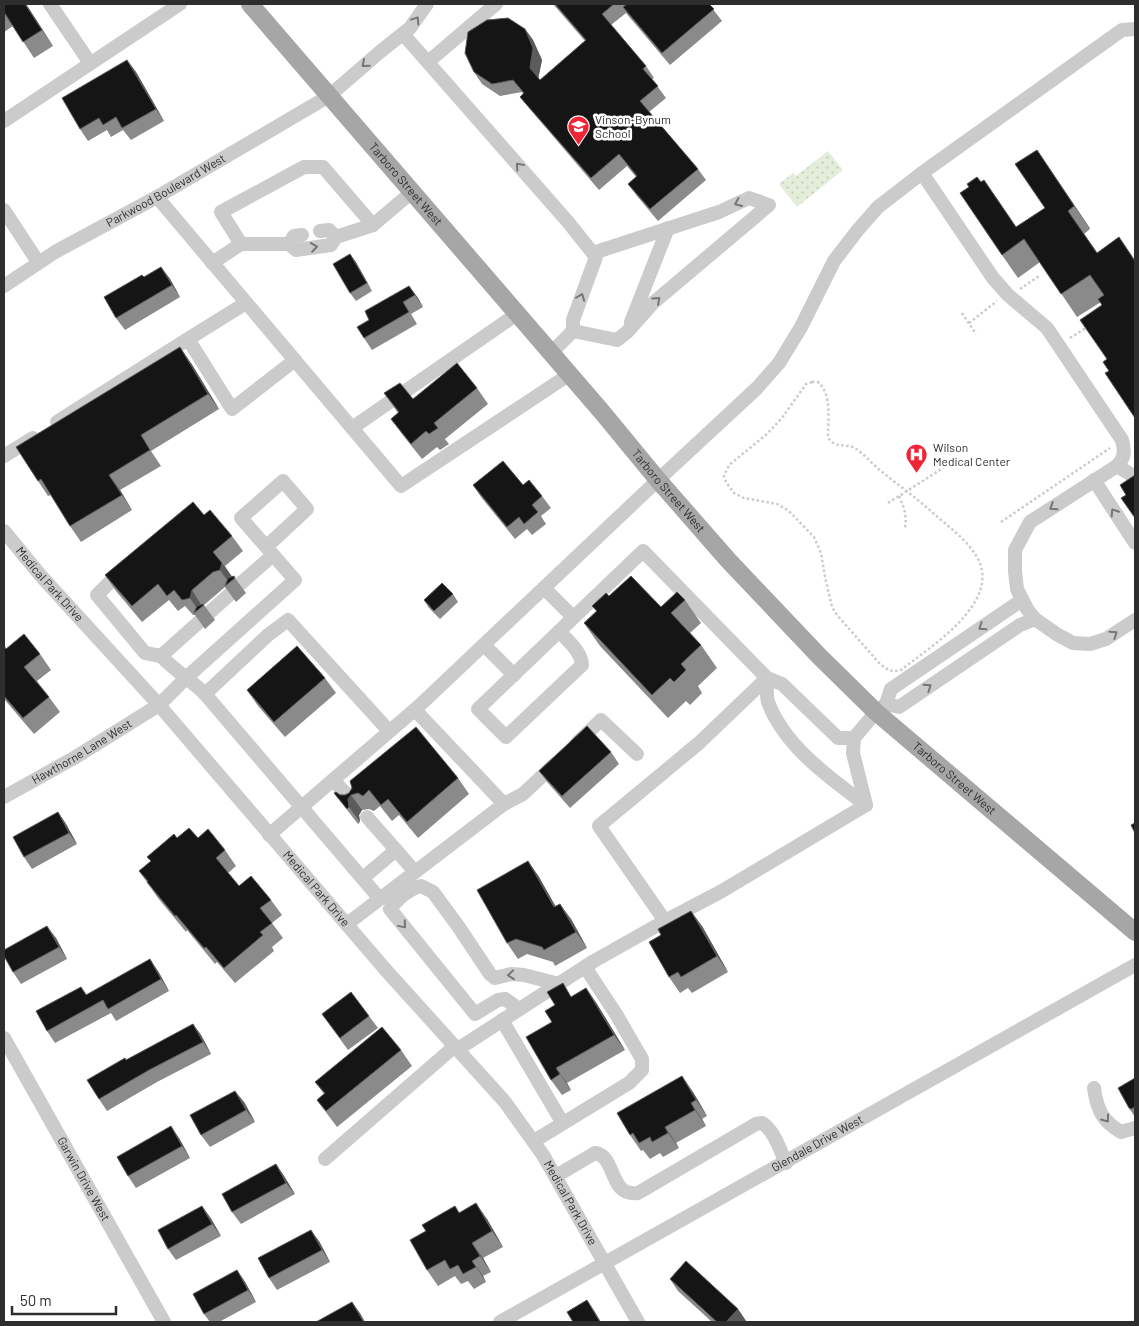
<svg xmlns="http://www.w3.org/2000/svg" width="1139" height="1326" viewBox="0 0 1139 1326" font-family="Barlow,sans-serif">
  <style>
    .park { fill: url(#park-dots) }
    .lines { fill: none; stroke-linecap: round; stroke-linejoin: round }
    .path { stroke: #cbcbcb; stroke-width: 2.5; stroke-dasharray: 2.5 2.5; stroke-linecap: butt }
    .minor { stroke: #cbcbcb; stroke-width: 14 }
    .major { stroke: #a6a6a6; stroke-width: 18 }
    .wall { fill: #8a8a8a }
    .shaded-wall { fill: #5b5b5b }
    .building { fill: #151515; stroke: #5b5b5b }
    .oneway { stroke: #757575 }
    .labels { text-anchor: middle; stroke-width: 5; stroke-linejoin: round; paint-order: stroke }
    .poi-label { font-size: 12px; fill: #2e2e2e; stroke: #fff; text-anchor: start }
    .street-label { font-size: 12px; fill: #2e2e2e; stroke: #fff }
  </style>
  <defs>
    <pattern id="park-dots" width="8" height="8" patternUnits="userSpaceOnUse" patternTransform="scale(1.25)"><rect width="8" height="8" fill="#e4ecda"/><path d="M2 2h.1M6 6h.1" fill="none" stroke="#c4cbbb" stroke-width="1.8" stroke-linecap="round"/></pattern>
  </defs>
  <rect width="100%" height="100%" fill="#fff"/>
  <polygon class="park" points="828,151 843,170 797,207 779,184 793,173 796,176"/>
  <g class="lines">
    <g class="path">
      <polyline points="1020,289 1039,276"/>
      <polyline points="962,313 976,334"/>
      <polyline points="969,323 997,301"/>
      <polyline points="1070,338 1089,326"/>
      <path d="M812,382h6c14,12 10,38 10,55 6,12 17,6 27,11 9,6 17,16 26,23 17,14 36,27 53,43 14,12 33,26 43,43 26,45 -47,90 -76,113 -10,3 -14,-1 -21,-6l-43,-49 -5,-8 -7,-30 -4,-24 -7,-16 -25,-26 -12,-7 -33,-6 -10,-5 -8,-11 -2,-6 5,-11 38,-31 15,-16 24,-34z"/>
      <path d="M899,496c5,11 8,20 6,32"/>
      <polyline points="888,503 951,463"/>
      <polyline points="1001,522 1110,448"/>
    </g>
    <g class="minor">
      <polyline points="50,4 90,63"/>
      <polyline points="403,34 568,222 596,257 573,320 573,331 551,353"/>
      <polyline points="428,62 496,4"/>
      <polyline points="4,121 180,4"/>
      <path d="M922,173l71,105 15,17 39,33 75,112c3,11 3,18 -5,26l-87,56 -15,28v21l2,18 10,20 8,10 23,16 15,8 17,1 16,-5 29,-19"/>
      <polyline points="157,197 401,486 570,374"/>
      <polyline points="4,210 38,262"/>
      <polyline points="320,231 329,230 336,237"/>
      <polyline points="241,244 221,212 304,167 323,167 373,225"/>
      <polyline points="289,244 294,236 302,235"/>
      <polyline points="212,263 241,244 289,244 296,250 331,245 336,237 373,225 412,192"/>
      <path id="s1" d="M4,286l51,-34 102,-55 172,-101 52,-45 29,-23 17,-24"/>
      <polyline points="246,303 188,339 232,409 295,360"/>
      <polyline points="631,322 668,228"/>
      <polyline points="573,331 617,340 627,332 653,303 769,205 749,198 719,212 593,253"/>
      <polyline points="57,422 188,339"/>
      <polyline points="352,428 517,314"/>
      <polyline points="4,456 33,438"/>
      <polyline points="1117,466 1135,477"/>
      <polyline points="1094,480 1135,543"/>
      <path id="s2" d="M4,531l37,45 118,129 225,263 121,134 38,53 95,167"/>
      <polyline points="114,578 97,595 145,653 161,656"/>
      <polyline points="239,585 273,555"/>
      <polyline points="544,588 573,617"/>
      <polyline points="209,613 230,594"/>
      <path d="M199,622l-38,34c13,14 30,24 44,38l175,205"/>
      <path d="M559,631c9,10 22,20 23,34l-76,72 -28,-28 165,-158 124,127 15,6 56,54h16"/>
      <polyline points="484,645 514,675"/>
      <path d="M767,678c0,7 -1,17 1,24 17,45 62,76 98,103"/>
      <polyline points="205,694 268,635 288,620 389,731"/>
      <polyline points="886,704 899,707 1020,625 1035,619"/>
      <polyline points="577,743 601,720 637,754"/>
      <polyline points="333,780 354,802"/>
      <path id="s3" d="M4,797l70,-39 85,-53 28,-28 108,-97 -54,-62 42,-37 24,28 -41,38"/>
      <polyline points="504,804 523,794 556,763"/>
      <polyline points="269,835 419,706 658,480 757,388 779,363 801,327 834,261 857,231 878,207 922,173 1122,30 1135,29"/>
      <polyline points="396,850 415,872"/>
      <polyline points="363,878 396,850 367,817"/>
      <polyline points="665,921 599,826 699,743 767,678"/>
      <polyline points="347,924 504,804 415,710"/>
      <path d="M519,1009l-14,-10 -7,1 -23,14 -85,-105c9,-11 17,-19 31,-23l12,6 25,34 32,48 5,4 16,-4 13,1 35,9"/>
      <polyline points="502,1020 562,1122"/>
      <path id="s4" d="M4,1038l160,284"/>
      <polyline points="458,1049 594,961 665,921 722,891 866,805 853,753 854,738 876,712 886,704 891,689 1022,600"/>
      <path d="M1094,1088c3,21 8,33 27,44l14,-4"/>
      <polyline points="534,1141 629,1083 642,1070 642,1059 616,1014 585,967"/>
      <polyline points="325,1159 455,1046"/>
      <path d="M556,1176l39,-23c22,3 13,44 43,40l118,-69 6,-1c12,7 18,27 24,40"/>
      <path id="s5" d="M500,1322l635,-357"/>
    </g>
    <path class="major" id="s6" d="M250,4l352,408 56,68 70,80 91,96 57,56 259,220"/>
  </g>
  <g class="wall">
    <polygon points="4,4 26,4 53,46 34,58 13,26 4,32"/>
    <polygon points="553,4 709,4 722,21 670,65 631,19 626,13 611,25 646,66 654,78 652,79 666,98 649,112 698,169 706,180 658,221 637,196 628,184 636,177 627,166 599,190 529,108 520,97 523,94 522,92 500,96 482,84 474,72 525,29 533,40 542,60 538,78 540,80 585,41"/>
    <polygon points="127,60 136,72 164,121 131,140 123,130 111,137 107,130 88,141 80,129"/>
    <polygon points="1037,150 1089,227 1090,229 1084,234 1097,253 1119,237 1109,371 1107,359 1102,305 1101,302 1077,317 1040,262 1018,278 1002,255 969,187 1016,227 1045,208"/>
    <polygon points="350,254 372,291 356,301 350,293"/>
    <polygon points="161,267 170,279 180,297 125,330 116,318 144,277"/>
    <polygon points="409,286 418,298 423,307 411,314 417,324 372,350 364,338 369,320"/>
    <polygon points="191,363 219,409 151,451 161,466 120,490 132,510 81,542 70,526 51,495 48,496 38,481"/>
    <polygon points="477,388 488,404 445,439 449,444 440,450 437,447 422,459 402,434 391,419 398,413 384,393 413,399"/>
    <polygon points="473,485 523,485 542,496 551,508 541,516 546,524 532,535 527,529 515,539 481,497"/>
    <polygon points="204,515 232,536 243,551 225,566 232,577 235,578 246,593 236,602 225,587 204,605 215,620 205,629 195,615 193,615 185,606 178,611 169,600 142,622 116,591 105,575"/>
    <polygon points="453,594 458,602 440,619 429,608 424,600"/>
    <polygon points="609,596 661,607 685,600 701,623 690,633 701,645 717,668 698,686 702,693 690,705 686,701 668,718 600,646 584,623 596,611 592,606"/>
    <polygon points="4,646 6,649 40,654 51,670 37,681 49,697 60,712 34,734 4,699"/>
    <polygon points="325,678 336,693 285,737 258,706 247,690"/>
    <polygon points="611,752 619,764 570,808 548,783 539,771"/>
    <polygon points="458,778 469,794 418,838 399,815 392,821 380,806 374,811 369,809 362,810 359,815 360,822 358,824 334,793 345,795 349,793"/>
    <polygon points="58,812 66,824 77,844 32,869 24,857"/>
    <polygon points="198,838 225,850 236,866 228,873 239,886 271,900 282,915 272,923 283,938 272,947 274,951 235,983 217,962 215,964 187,930 186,932 158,898 139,871 151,861 147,857"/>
    <polygon points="528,861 539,877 555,906 571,919 587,948 555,966 553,962 527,954 518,959 507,943"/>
    <polygon points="702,926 728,972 692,993 688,988 680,993 669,977"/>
    <polygon points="56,938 67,959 21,984 13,972"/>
    <polygon points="158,971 169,991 116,1021 111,1013 55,1043 47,1031 81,987 87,995"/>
    <polygon points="586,988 597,1004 625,1050 567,1083 571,1090 562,1095 551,1080 572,996"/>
    <polygon points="322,1014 369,1016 378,1028 348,1050"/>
    <polygon points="193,1024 201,1035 211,1054 157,1082 107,1111 99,1099 126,1060"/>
    <polygon points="401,1050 412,1066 337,1127 328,1115 317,1100 324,1094 315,1082"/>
    <polygon points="1135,1078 1135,1117 1129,1108"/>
    <polygon points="693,1092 707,1116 702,1119 706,1126 676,1143 679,1148 663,1157 660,1153 650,1159 643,1150 641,1151 630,1135"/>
    <polygon points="244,1102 255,1122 210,1147 201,1135"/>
    <polygon points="179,1138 190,1158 136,1188 128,1176"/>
    <polygon points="276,1164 284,1176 295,1194 241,1224 232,1212"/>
    <polygon points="455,1206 459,1212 487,1219 503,1247 483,1258 491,1272 483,1276 486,1282 474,1289 468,1281 461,1284 455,1276 438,1286 427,1270 426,1231"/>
    <polygon points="210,1217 221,1236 176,1260 168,1249"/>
    <polygon points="319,1241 330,1262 277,1290 269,1278"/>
    <polygon points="237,1270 245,1282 256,1302 219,1322 210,1322 204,1314"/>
    <polygon points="670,1279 738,1309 746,1321 745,1322 712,1322 678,1291"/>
  </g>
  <g class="shaded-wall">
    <polygon points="25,4 26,4 53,46 42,30"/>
    <polygon points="525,29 533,40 542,60 538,80 530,68"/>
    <polygon points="127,60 136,72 164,121 156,109"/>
    <polygon points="1037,150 1089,227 1090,229 1074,206"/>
    <polygon points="350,254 356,262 372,291 367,283"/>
    <polygon points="161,267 170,279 180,297 172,285"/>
    <polygon points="409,286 418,298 423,307"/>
    <polygon points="180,347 191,363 219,409 208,394"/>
    <polygon points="109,475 120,490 132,510 122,495"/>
    <polygon points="222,563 233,578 229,583 220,570"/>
    <polygon points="192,590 202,606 198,610 190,598"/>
    <polygon points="351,795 362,810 359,815 360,822 349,807 348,799"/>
    <polygon points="58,812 66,824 77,844 69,833"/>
    <polygon points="528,861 539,877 565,923 554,907"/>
    <polygon points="560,904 571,919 587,948 576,932"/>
    <polygon points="691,911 702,926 728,972 717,956"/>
    <polygon points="47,926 56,938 67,959 59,947"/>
    <polygon points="150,959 158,971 169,991 161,979"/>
    <polygon points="586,988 597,1004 625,1050 614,1035"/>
    <polygon points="193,1024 201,1035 211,1054 203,1042"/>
    <polygon points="556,1068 567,1083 571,1090 560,1074"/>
    <polygon points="682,1076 693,1092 707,1116 696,1100"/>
    <polygon points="235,1091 244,1102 255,1122 246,1110"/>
    <polygon points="691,1103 702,1119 706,1126 695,1110"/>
    <polygon points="171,1126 179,1138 190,1158 182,1146"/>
    <polygon points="665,1127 676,1143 679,1148 668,1133"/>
    <polygon points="276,1164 284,1176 295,1194 286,1183"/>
    <polygon points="476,1203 487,1219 503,1247 492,1231"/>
    <polygon points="202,1206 210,1217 221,1236 212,1224"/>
    <polygon points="311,1230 319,1241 330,1262 322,1250"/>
    <polygon points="472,1243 483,1258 491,1272 480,1256"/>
    <polygon points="472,1261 483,1276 486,1282"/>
    <polygon points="237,1270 245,1282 256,1302 248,1290"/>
    <polygon points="587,1300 595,1312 601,1322 600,1322"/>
    <polygon points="352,1302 360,1313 365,1322 364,1322 363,1321"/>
    <polygon points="738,1309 746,1321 745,1322 726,1322"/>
  </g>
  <g class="building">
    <polygon points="4,4 25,4 42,30 23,42 4,12"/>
    <polygon points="555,4 614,4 602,14 646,66 643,69 658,86 640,101 698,169 650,209 628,184 637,176 619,154 591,178 520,97 524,93 513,80 492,84 474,72 465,53 468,32 487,20 508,18 525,29 533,48 530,68 540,80 586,40"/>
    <polygon points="627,4 709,4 714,9 662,53 623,7"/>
    <polygon points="127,60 156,109 122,128 116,117 103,125 99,118 80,129 62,98"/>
    <polygon points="1037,150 1073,204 1074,206 1068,211 1097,253 1119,237 1135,261 1135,418 1105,373 1109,371 1103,362 1107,359 1080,320 1102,305 1098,299 1104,295 1090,275 1061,294 1024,239 1002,255 960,193 969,187 967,184 977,177 981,182 984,180 1016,227 1045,208 1015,164"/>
    <polygon points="350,254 367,283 350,293 333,264"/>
    <polygon points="161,267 172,285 116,318 104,297 142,275 144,277"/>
    <polygon points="409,286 415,295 403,302 409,312 364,338 357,327 369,320 365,311"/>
    <polygon points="180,347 208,394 141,435 150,450 109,475 122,495 70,526 41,479 38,481 16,447"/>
    <polygon points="457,363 477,388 434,423 438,428 429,434 426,431 411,444 391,419 399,412 384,393 400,383 413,399"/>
    <polygon points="503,461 523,485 529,480 542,496 532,505 538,512 524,524 519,517 507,527 473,485"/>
    <polygon points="1135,475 1135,518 1121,498 1126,495 1120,485"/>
    <polygon points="193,502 204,515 210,510 232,536 213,552 222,563 220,570 213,572 192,590 190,598 182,600 174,590 167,596 158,584 132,606 105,575"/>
    <polygon points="234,576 235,578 225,586 228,578"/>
    <polygon points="631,576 661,607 677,592 685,600 671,613 701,645 681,664 686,670 674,682 670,678 652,695 584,623 597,611 592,606 606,593 609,596"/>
    <polygon points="442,583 453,594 434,611 424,600"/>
    <polygon points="203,604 204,605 194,613 197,606"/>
    <polygon points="24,634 40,654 24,667 49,697 23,718 4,696 4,646 6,649"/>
    <polygon points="297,646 325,678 274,722 247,690"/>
    <polygon points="587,726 611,752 562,796 539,771"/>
    <polygon points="416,727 458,778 407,822 388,799 381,805 369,790 363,796 358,793 351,795 348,799 349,807 347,809 334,793 336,792 340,795 345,795 349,793 352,788 350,781"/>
    <polygon points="58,812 69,833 24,857 13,837"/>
    <polygon points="1135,823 1135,833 1131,825"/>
    <polygon points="189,828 198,838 208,829 225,850 216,858 239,886 251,876 271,900 260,908 272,923 260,932 263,935 224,968 206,947 204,948 176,915 175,916 147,882 148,881 139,871 151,861 147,857 174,834 177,838"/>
    <polygon points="528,861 554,907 560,904 576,932 544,950 542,947 516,939 507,943 477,890"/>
    <polygon points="691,911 717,956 681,977 678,972 669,977 649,942 661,935 658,929"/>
    <polygon points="47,926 59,947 13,972 4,956 4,950"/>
    <polygon points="150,959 161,979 108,1009 103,1000 47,1031 36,1011 81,987 86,995"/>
    <polygon points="563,983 571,997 586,988 614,1035 556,1068 560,1074 551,1080 526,1037 552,1022 545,1011 555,1005 547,992"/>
    <polygon points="351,992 369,1016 340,1038 322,1014"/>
    <polygon points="193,1024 203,1042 149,1070 99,1099 87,1080 125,1058 126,1060"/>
    <polygon points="382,1027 401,1050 326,1111 317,1100 325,1093 315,1082"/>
    <polygon points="682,1076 696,1100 691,1103 695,1110 665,1127 668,1133 652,1142 650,1137 639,1143 633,1133 630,1135 617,1113"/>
    <polygon points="1135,1078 1135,1107 1131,1109 1129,1108 1118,1088"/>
    <polygon points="235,1091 246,1110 201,1135 190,1115"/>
    <polygon points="171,1126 182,1146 128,1176 117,1157"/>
    <polygon points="276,1164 286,1183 232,1212 222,1194"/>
    <polygon points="476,1203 492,1231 472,1243 480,1256 472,1261 476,1267 463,1274 458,1265 450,1269 445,1260 427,1270 410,1240 426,1231 422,1225 455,1206 459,1213"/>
    <polygon points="202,1206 212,1224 168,1249 158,1230"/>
    <polygon points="311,1230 322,1250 269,1278 258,1258"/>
    <polygon points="686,1261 738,1309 726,1322 717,1322 670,1279"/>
    <polygon points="237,1270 248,1290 204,1314 193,1294"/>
    <polygon points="587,1300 600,1322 573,1322 567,1312"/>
    <polygon points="352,1302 363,1321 361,1322 316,1322"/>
  </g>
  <defs><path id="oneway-chevron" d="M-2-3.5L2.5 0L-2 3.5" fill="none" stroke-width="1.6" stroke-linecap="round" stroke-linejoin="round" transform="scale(1.25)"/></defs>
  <g class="oneway">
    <use href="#oneway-chevron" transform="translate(416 20) rotate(-56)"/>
    <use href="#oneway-chevron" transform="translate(365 64) rotate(139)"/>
    <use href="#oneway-chevron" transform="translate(519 166) rotate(-131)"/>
    <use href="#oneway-chevron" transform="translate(738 203) rotate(156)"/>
    <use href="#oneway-chevron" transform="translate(314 247) rotate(-8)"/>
    <use href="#oneway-chevron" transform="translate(581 297) rotate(-69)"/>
    <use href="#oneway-chevron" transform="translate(657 300) rotate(-42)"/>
    <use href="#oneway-chevron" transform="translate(1053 507) rotate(147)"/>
    <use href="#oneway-chevron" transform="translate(1114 512) rotate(-123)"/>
    <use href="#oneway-chevron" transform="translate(982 627) rotate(146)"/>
    <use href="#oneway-chevron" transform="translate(1114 634) rotate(-34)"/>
    <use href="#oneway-chevron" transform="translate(928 687) rotate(-34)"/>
    <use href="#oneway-chevron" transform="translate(403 925) rotate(50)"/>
    <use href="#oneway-chevron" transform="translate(511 975) rotate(175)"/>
    <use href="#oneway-chevron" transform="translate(1106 1119) rotate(54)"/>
  </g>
  <defs>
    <symbol id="school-pin" viewBox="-11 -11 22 30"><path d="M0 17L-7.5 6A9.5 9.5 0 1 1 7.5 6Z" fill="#ef2537" stroke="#fff"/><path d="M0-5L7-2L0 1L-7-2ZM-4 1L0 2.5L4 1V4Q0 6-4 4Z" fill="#fff"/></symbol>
    <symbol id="hospital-pin" viewBox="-11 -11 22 30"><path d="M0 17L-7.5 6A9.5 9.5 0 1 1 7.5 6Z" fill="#ef2537" stroke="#fff"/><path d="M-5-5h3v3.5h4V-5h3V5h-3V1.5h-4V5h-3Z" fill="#fff"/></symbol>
  </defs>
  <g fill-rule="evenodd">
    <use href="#school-pin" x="566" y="114" width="25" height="34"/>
    <use href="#hospital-pin" x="904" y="442" width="25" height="34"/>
  </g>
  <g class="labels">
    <g class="poi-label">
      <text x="595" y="124">Vinson-Bynum<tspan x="595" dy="14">School</tspan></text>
      <text x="933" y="452">Wilson<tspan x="933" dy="14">Medical Center</tspan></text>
    </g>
    <g class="street-label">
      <text dy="4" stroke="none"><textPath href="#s6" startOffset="238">Tarboro Street West</textPath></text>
      <text dy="4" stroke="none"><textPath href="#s1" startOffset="188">Parkwood Boulevard West</textPath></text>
      <text dy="4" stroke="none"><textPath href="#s6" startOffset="642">Tarboro Street West</textPath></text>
      <text dy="4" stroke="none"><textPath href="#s2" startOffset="70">Medical Park Drive</textPath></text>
      <text dy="4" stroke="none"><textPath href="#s3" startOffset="90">Hawthorne Lane West</textPath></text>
      <text dy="4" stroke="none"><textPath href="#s6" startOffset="1048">Tarboro Street West</textPath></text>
      <text dy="4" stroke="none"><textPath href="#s2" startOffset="475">Medical Park Drive</textPath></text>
      <text dy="4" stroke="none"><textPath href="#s5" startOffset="364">Glendale Drive West</textPath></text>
      <text dy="4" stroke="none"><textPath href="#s4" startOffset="162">Garwin Drive West</textPath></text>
      <text dy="4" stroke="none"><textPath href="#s2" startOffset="880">Medical Park Drive</textPath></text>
    </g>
  </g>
  <rect width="1139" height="1326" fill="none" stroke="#2e2e2e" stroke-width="10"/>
  <path d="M12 1306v8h104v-8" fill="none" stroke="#2e2e2e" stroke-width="2.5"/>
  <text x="20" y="1306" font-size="15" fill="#2e2e2e" stroke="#ffffff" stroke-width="4" paint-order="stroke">50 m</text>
</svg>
